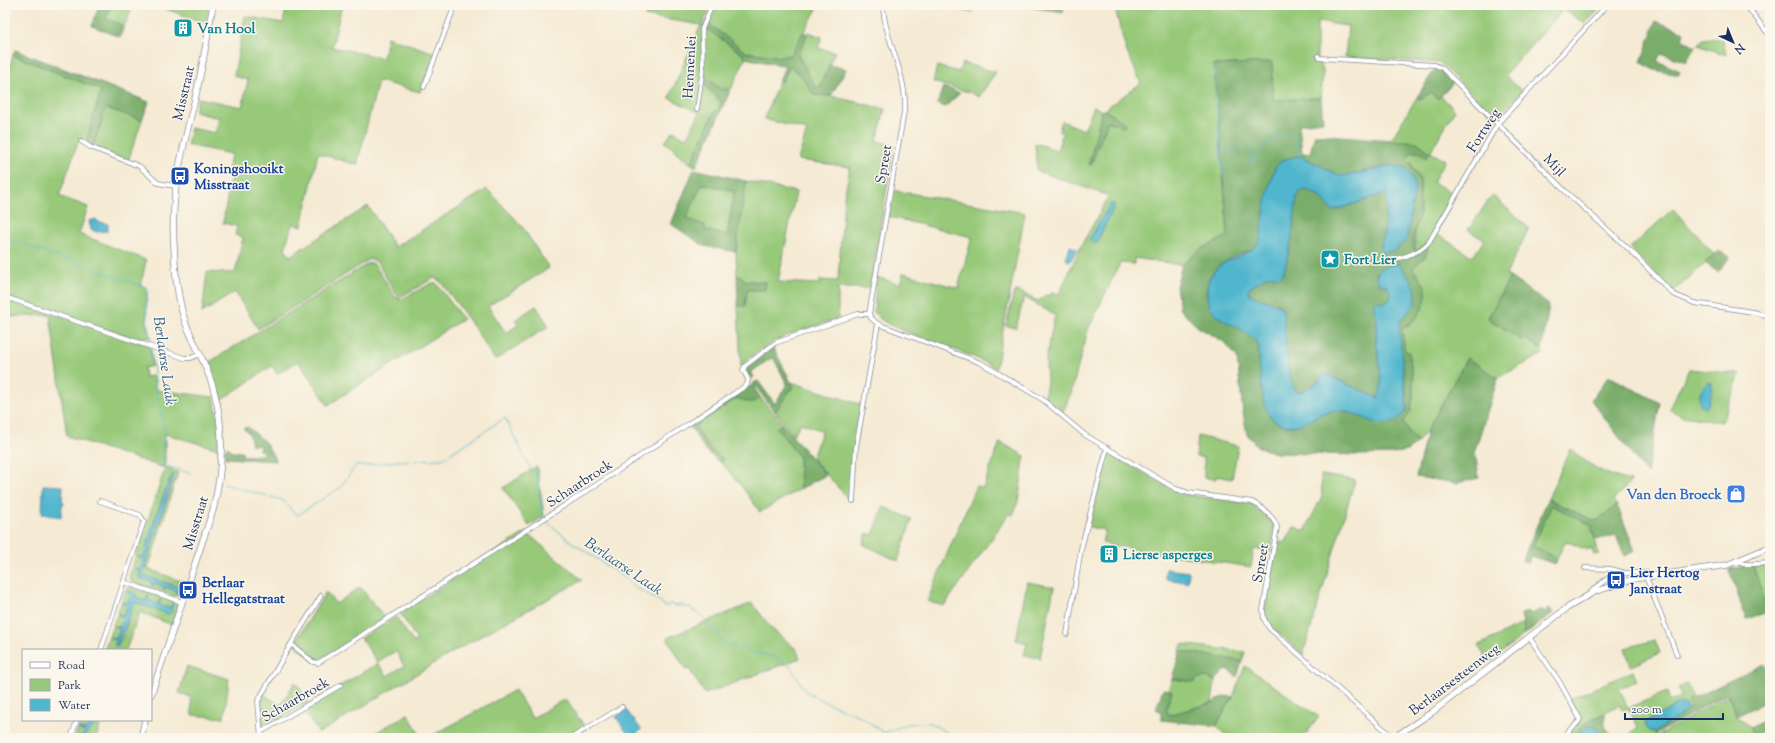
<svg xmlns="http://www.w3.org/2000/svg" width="1775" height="743" viewBox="0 0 1775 743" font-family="'Sorts Mill Goudy',serif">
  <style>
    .green { fill: #97c979; stroke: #597c6c; fill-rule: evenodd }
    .forest { fill: #79ad69; stroke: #4a6e64; fill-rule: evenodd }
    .water { fill: #50b6ce; stroke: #367296 }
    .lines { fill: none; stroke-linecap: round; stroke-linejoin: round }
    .stream { stroke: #50b6ce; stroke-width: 1 }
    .street-casing { stroke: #888c98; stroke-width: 5.5 }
    .secondary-casing { stroke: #888c98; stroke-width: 7 }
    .street { stroke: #fff; stroke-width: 4 }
    .secondary { stroke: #fff; stroke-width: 5.5 }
    .labels { text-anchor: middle; stroke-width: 3; stroke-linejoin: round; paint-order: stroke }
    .culture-label { font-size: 14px; font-weight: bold; fill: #0d838f; stroke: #fbf7ec; text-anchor: start }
    .street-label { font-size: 14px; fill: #1b2f5e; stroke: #fbf7ec }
    .transit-label { font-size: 14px; font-weight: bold; fill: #164399; stroke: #fbf7ec; text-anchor: start }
    .shop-label { font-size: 14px; font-weight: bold; fill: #366cbe; stroke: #fbf7ec; text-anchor: end }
    .water-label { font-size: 15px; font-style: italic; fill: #2b5880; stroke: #fbf7ec }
  </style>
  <rect width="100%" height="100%" fill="#fbf7ec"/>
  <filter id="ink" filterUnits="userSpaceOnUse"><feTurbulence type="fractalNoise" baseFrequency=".025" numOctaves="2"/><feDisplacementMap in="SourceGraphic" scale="8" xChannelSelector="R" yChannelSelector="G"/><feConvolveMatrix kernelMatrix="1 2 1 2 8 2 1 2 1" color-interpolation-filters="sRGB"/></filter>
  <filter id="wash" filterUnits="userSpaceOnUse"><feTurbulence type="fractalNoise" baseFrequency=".012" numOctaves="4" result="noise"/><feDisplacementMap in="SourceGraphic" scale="16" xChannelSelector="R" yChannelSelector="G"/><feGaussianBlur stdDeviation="0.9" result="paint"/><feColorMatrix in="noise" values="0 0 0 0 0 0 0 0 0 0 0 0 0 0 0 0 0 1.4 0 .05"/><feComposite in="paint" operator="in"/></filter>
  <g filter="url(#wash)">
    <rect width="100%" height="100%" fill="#f5ead3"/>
    <g class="green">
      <polygon points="111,5 133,5 120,37 117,36 122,25 106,19"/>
      <polygon points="163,5 209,5 205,23 163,8"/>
      <polygon points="287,5 342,5 332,47 383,58 387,37 435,53 420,92 378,81 357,165 318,153 302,226 292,224 285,249 290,256 368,206 395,247 487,189 521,225 549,268 488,306 506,333 518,325 515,320 536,306 549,326 495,360 467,317 440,281 434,278 400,297 396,294 377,262 370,259 258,329 235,292 202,313 207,272 235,273 243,237 235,235 237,226 223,223 231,174 228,173 231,154 187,145 191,128 215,133 219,118 195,112 198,98 242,107 248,80 234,76 245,16 283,23"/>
      <polygon points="650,5 711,5 702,25 746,57 730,91 725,88 723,91 704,76 702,84 721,100 719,110 714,112 691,164 665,142 673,131 686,138 700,113 669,98 701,25 645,16"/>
      <polygon points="714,5 819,5 791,55 782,57 748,52 747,53 706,22"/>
      <polygon points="935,5 973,5 972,12"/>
      <polygon points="1114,5 1603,5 1585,24 1564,9 1505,75 1522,91 1496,119 1440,63 1345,57 1348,26 1317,22 1317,60 1323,70 1321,98 1273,100 1271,62 1214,65 1228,236 1201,249 1182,265 1134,258 1134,264 1120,263 1088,330 1071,393 1062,414 1044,398 1047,382 1046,359 1055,315 1024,297 1016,328 1006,326 1014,292 1018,291 1038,301 1043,298 1045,295 1050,296 1051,293 1059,294 1081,246 1109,196 1037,171 1035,143 1057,150 1063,133 1059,131 1062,121 1084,130 1094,106 1102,111 1089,164 1108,120 1124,127 1125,123 1104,110 1141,83 1126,50"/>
      <polygon points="808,32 822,37 818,48 835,52 819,88 816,88 798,55"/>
      <polygon points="1712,38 1723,40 1726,55 1698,45 1703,39"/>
      <polygon points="13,55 101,90 86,143 79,140 59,196 88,207 79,234 146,260 141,285 147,288 146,323 151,338 144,337 143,341 5,296 5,86"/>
      <polygon points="962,63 996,72 979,97 972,93 933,82 937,66 959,72"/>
      <path d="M790,66l11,9 13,20 17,1 54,13 -8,32 17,4 -24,143h-32v31c-35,11 -73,19 -97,49l-3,-62 7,-1 2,-15 19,-8 -20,-1 -5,-5h-4l-1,-24 10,-71 50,11 -18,90 42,2v-4l18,1 6,-83 6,-31 -52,-7 9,-30 -43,-11 15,-38 3,1z"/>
      <path d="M1431,93l7,6 3,-3 14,14 -25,42 15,8 -12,22 23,13 -21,38 38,24 11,-17 -16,-10 24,-35 37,33 -23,47 4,2 -22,41 33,22 2,-2 19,11 1,5 -45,24 -31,-20 -40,73 -9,11 -9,-10 -6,-10 8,-11 2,-14v-18l-4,-27h-4l-3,-25 7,-2 13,-16 -3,-33 -7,-8 7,-6c-11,-29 3,-52 1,-80 -1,-7 -7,-13 -9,-20l-5,-4 6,-6h18l-39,-12 26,-43 3,2z"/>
      <polygon points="106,108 142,120 128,161 93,147"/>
      <polygon points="702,183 735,190 727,236 705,230 686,219"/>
      <path d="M891,190l134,23 -29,155c-24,-13 -50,-22 -75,-31 -16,-6 -36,-11 -47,-24l2,-36 24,7 3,-11 55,15 14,-51 -86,-21z"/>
      <polygon points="1673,209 1715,255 1673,292 1630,248"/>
      <polygon points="369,263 372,263 375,265 395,297 402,299 432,283 436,283 463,319 328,405 298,361 277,374 272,366 221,400 208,363"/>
      <path d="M5,298l145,48 2,20 -8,2 1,9 8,-1 3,14 58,7 5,31v21l-54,-15v34l13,4 -30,97 38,14 -6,12 -7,1 -41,-14 -3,-5 36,-109 -98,-32 -17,-121 -45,2zM173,474l-2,13 -26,78 3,3h-4l-2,7 37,12v2l-3,2 -9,-4 -3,3v-3l-10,-4 -2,3v-4l-13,-4 1,-7 -6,-2 1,-1 5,1 3,-9 -5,-4 5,2 1,-2 10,-35 16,-43z"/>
      <polygon points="1689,369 1740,374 1722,422 1682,416 1669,409"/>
      <polygon points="791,382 862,405 852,460 849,500 812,458 822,431 801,423 793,435 775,412 793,386"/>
      <polygon points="760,397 782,424 777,428 799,457 800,489 760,512 740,484 721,463 722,459 710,449 695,426 737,398 755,402"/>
      <polygon points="1198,436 1238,446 1232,479 1216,476 1216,479 1204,478 1204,458 1196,457"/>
      <path d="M1000,442l25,14c-5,20 -3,42 -12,59l-4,-1 -65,92 -17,-5 49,-115 7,2z"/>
      <path d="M1570,449c20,16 35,27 61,32l-18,20 4,4 -17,14 -6,2 -46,-22z"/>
      <polygon points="1108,452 1180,494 1252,504 1273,523 1274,530 1271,552 1254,549 1251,567 1133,549 1102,543 1105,530 1089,527"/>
      <polygon points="537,466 544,516 529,526 503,488"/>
      <polygon points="1321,475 1355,480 1303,655 1269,625 1264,612 1277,541 1285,543 1294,527 1305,531 1322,496"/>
      <polygon points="1551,505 1591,525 1599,554 1594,555 1591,548 1587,550 1566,541 1557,558 1533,546"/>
      <polygon points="883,507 912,519 898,561 863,544 867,533 873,535"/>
      <polygon points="526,532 582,580 463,646 319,733 302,709 378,663 387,676 404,666 396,651 377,662 361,638 396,617 413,642 417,640 400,613"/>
      <polygon points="1753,565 1770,566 1770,617 1768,612"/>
      <polygon points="1027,582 1054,587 1040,658 1024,655 1027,643 1016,640"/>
      <path d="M127,587l16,3 32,12 3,3 -6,20 -32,-13 -14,38h-9l-3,-2 -1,2 -6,-2v2h-3zM127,591l9,3v4l9,3 3,-5v5l10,3 2,-5 -1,6 10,3 2,2 -37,-7 -11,33 -6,10 -2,-1 1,-5 -6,-2h6l4,-9 -6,-3 6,1 4,-9 -6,-4 6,1 3,-9 -5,-3 7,-1 1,-7z"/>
      <polygon points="360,587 385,618 319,660 313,660 294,644 326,592 336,604"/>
      <polygon points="752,603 772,629 796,649 800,658 705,694 689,669 686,670 667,638"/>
      <polygon points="1523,623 1525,634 1489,662 1478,646"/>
      <polygon points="1655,640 1660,653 1631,666 1625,648"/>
      <polygon points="1182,644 1245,652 1242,661 1180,651"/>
      <polygon points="187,666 229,679 224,718 192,715 191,697 179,693"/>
      <polygon points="1245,666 1319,717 1303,738 1229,738 1216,726 1233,697"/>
      <polygon points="1633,671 1637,681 1619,688 1628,708 1667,692 1670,701 1681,697 1678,688 1687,684 1693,699 1688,701 1691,707 1687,710 1687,707 1650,732 1654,733 1656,737 1728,695 1737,716 1751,728 1754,735 1770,725 1770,738 1625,738 1638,727 1628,708 1622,710 1619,705 1589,721 1570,737 1560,738 1579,720 1568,700"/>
      <polygon points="1207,677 1215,681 1212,703 1169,715 1166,709 1172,691 1168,690 1172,679 1195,682 1197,678"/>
      <polygon points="295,682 309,702 263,729 260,706 264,695 281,705"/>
      <polygon points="515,690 532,718 565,699 586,728 569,738 428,738"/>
      <polygon points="408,714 422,738 368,738 370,736"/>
      <polygon points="81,720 94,721 86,730 81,729 80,731 85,732 80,738 75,738"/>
      <polygon points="99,720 102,720 96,738 83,738"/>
    </g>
    <g class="forest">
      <polygon points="99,5 111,5 106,19 122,25 117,36 92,26"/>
      <polygon points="1016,5 1064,5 1063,12"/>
      <polygon points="1656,21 1684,32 1682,39 1695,47 1686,62 1661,53 1657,61 1680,71 1679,75 1654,70 1641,62"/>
      <polygon points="706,22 747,53 782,57 792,54 803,32 807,34 798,55 816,88 819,88 830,65 846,69 831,96 814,95 801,75 790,66 782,82 779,81 785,66 745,58 743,54 704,27"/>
      <polygon points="15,50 149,102 142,120 106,108 93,147 86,143 101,90 13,55"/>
      <path d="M1272,62l1,38 48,-2 2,23 -24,3 3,29h8l5,-19 102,8 13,10 -4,6 -7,-6h-7l-5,6 4,4 2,7 7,11v33l-7,26 2,13 14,-10 -3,14 -14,12c4,7 12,12 14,22 2,14 -11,35 -24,37l3,25h4l4,27v18l-2,14 -8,11 6,10 9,10 -11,9 -14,3 -33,1 -84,-2 -18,-6 -11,-13 -4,-21 -6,-56 -13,-15 -26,-15 -18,-17 -4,-23 6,-22 19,-16 27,-13 -14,-171zM1298,156l5,1 35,18 5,1 49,-11 1,3 11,-1 6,6 5,14 -9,55 -9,5v3l-16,-6c3,-5 8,-47 5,-51l-50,17c-12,-6 -20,-21 -34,-20l-5,7 -6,46 -8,32h-15l-20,14 1,4 11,7 20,5 8,51 1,19 6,16 6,1 17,-11 1,-3 12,-3 2,3 46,20c6,-14 -1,-35 -1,-50l-2,-3 1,-26 -2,-5 4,-13 5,2 6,-5 1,-5 -4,-7 -7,-2 -4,-6 1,-6 10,-6 12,-3 16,24 1,5 -1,12 -14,17 -2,6 2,27 6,43 -29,26c-11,-5 -32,-13 -43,-12 -20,1 -43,28 -62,8 -12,-12 -12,-44 -14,-61 0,-4 1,-12 -1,-15 -13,-25 -52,-14 -51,-53 1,-20 19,-30 36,-37 6,-2 14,-4 17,-11 7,-17 5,-67 19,-79 5,-5 13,-5 19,-7z"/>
      <polygon points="1436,67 1440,68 1454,82 1438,99 1431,93 1420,99 1417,97"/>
      <polygon points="703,75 723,91 725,88 730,91 696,167 691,164 714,112 719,110 721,101 702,83"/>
      <polygon points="943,87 960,93 945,107 937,104"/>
      <polygon points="1104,110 1126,123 1123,127 1108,121 1091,165 1089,164 1102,111"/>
      <path d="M694,169l52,12 -10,71 -32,-6 -33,-22zM702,184l32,7 -7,45 -22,-6v-5l-19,-6z"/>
      <polygon points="1718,251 1730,257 1718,272 1705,263"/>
      <polygon points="737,276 741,276 746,281 766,282 765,290 747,290 745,306 738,306"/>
      <polygon points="1510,277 1549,305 1542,349 1524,338 1521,340 1488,318"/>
      <polygon points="773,347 793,386 775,412 753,383 758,381 775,404 787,384 773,357 751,372 754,377 751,379 747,374 746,368"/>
      <polygon points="1467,358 1498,378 1475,450 1479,478 1457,483 1416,477 1427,431"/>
      <polygon points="1609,376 1660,403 1647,474 1591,400"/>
      <path d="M752,385l8,12c-8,8 -13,5 -23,1l-42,28 15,23 13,10 -2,4c-15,-9 -23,-24 -32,-38z"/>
      <polygon points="782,424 826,475 800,489 799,457 777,428"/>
      <polygon points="248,427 266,443 276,461 225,458 225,449 228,447 232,452 243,452 242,456 263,455 263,451 259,450 260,445 252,445 249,433 243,428"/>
      <polygon points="1548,499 1594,521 1600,519 1617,505 1635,551 1624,556 1616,535 1596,540 1591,525 1552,505 1533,546 1557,558 1556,564 1531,556 1528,563 1522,561"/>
      <polygon points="1753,565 1768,612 1746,619 1729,569"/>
      <polygon points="1542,609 1544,612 1550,609 1553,613 1525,634 1521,614 1529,611 1530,614"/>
      <polygon points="1180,651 1242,661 1237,677 1227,669 1215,681 1207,677 1197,678 1195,682 1172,679"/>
      <polygon points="1764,664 1769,674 1770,674 1770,699 1737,716 1727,693 1655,735 1654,733 1691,707 1688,701"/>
      <polygon points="1163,689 1172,691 1166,709 1169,715 1212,703 1225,696 1233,697 1216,726 1161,720 1161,712 1156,709"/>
      <polygon points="1605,713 1605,728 1615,738 1595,738 1598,738 1600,732 1596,728 1598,727 1591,725 1574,738 1567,738 1570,737 1589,721"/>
      <polygon points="1770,717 1770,725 1754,735 1751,728"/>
    </g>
    <g class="water">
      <path d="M1298,156l5,1 35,18 5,1 37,-7 12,-4 2,3 3,-2 7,1 7,8 4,12 -9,55 -9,5v3l-16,3v-4l1,-2 -1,-3c3,-5 8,-47 5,-51l-54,18c-5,-10 -19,-22 -30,-21l-5,7 -6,46 -8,32 -5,2 -10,-2 -20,14 1,4c10,9 27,7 34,17l6,65 6,16 6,1 17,-10 5,-8 8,1 2,3 45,20c7,-12 0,-36 0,-50l-2,-3 1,-26 -3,-11v-5l3,-2 7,2 6,-5 1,-5 -4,-7 -7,-2 -4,-6 3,-9 20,-6 16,24 1,11 -1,6 -14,17 -2,6 8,83c-25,34 -48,-6 -77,1 -19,5 -35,24 -56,9 -14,-10 -13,-47 -15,-63 0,-4 1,-11 -2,-14 -16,-23 -52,-18 -50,-53 2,-37 49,-28 54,-54 2,-15 8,-65 18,-73 5,-5 13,-5 19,-7z"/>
      <polygon points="1111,203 1115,205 1096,244 1089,240"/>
      <polygon points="96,219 99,222 108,224 108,231 97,232 91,230 89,221"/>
      <polygon points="1070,246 1077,249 1070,262 1066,259"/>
      <path d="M1711,382l2,8 -6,17 -3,1c-9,-6 -4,-24 7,-26z"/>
      <polygon points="174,474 145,565 148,568 144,567 142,575 179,587 176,594 176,591 167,587 164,590 164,587 156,584 152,586 152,582 139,578 140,572 134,569 140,569 143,560 138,557 144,556 154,523 170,478"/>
      <polygon points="43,485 63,486 62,501 65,503 62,505 61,517 42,514"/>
      <polygon points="1166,569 1189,572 1188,581 1186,582 1166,579 1165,577"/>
      <polygon points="126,591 135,593 136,598 145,601 149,595 148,601 158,604 161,599 159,605 169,608 173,603 171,613 168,614 137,603 134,603 117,646 115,645 116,640 110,638 117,638 120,629 114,626 120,627 123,618 118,614 124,615 127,606 122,603 129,602 130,595"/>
      <polygon points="1681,703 1686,705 1687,710 1685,712 1654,733 1648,730 1645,723 1648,721"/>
      <polygon points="626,710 641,729 640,731 630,737 616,717"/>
      <polygon points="90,720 99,720 83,738 80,738 85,732 79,729 86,730 94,721"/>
      <polygon points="1590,725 1598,727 1596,729 1600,732 1600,737 1574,738"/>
    </g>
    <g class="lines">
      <g class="stream">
        <polyline points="1214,66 1220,151 1224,175"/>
        <path d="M1220,151l30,-5v16h3c9,-17 20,-26 40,-28l7,22"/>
        <path d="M5,238l143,50c-3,21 0,36 3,57"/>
        <polyline points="151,348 156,389 165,430 163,438 163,465 190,473"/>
        <path d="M224,484l58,16c7,4 8,12 16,15l43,-28 15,-22 7,1 35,-5 44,-2 63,-41 25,50 6,4 7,45"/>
        <path d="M545,520l25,21 45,30 19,16 26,14 5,6 5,-3 6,2 5,-1 4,2h6l2,5h4l17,16 12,18c12,-2 23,6 34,9l4,-2 2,3 9,1 15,9 16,26 24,12 30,12 24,17 23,-9 24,-1 24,15"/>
      </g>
    </g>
  </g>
  <g filter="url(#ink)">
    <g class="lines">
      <defs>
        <g id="street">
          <path d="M883,5c1,33 23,67 22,101l-36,208 2,4 7,6 103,39 61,36 43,36 91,54 13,4 63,9c9,4 22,15 25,25l-14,83 1,9 5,9 125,110"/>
          <polyline points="1746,5 1770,36"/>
          <polyline points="1318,56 1319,58 1435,65 1442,68 1564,190 1631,251 1673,294 1694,303 1753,312 1770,316"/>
          <polyline points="424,87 455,5"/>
          <polyline points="697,109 703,68 702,29 712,5"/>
          <polyline points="81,141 90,147 139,166 158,183 175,186"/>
          <path d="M1383,261c16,-2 35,-6 46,-19l69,-119 109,-118"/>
          <polyline points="5,297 184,358 191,358 200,354"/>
          <polyline points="100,501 140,515 144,521 101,650"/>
          <polyline points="853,501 856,447 878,324"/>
          <path d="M1736,561c8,6 25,2 34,2"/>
          <polyline points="1585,568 1611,569 1622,572"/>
          <polyline points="1646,577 1677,655"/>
          <polyline points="124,582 182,602"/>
          <path d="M1590,593c22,-23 36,-22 66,-19"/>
          <polyline points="1067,634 1081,549 1107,448"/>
          <path d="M1529,637l30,44 21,38c-3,8 -14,10 -15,19"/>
          <polyline points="291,644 321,596"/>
          <polyline points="261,732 341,685"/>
          <polyline points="71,738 77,720"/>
          <polyline points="261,738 258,701 291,644 313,662 318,663 584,493 747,385 748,379 743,370 745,366 775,343 858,314 869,314"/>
          <polyline points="571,738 622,707"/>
        </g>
        <g id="secondary">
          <path d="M151,695l62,-185c10,-40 12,-79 1,-119 -6,-24 -19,-45 -28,-67 -9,-25 -11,-52 -12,-78 -4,-50 8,-95 20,-143 8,-32 13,-65 19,-98"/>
          <polyline points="141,738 145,720"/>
          <polyline points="1393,738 1431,713 1567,608 1594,592 1633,579 1727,565 1770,547"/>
        </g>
      </defs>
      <use href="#street" class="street-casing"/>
      <use href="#secondary" class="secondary-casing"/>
      <use href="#street" class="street"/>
      <use href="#secondary" class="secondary"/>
    </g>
  </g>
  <defs>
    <symbol id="building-square" viewBox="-11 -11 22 22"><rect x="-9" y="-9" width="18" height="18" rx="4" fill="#0f9aa8" stroke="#fbf7ec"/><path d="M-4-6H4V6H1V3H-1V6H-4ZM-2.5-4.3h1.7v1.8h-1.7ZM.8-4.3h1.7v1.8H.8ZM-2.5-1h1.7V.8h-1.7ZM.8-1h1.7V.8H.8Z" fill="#fff"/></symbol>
    <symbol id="bus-square" viewBox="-11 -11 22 22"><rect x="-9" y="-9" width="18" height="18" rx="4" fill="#1a4fb4" stroke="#fbf7ec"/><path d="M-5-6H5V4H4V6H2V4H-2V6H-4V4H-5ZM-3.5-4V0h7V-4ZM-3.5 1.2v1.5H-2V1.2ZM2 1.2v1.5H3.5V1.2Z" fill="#fff"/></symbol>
    <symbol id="sight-square" viewBox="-11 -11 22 22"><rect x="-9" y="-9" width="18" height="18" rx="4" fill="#0f9aa8" stroke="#fbf7ec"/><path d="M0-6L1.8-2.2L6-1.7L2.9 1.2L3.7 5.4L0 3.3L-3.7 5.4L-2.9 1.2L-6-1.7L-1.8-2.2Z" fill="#fff"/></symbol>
    <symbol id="shop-square" viewBox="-11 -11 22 22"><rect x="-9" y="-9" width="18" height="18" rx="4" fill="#3f7fe0" stroke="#fbf7ec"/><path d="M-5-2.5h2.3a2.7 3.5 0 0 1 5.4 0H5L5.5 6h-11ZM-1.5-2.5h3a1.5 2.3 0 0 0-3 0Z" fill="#fff"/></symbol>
  </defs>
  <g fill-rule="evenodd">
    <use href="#building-square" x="172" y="17" width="22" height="22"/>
    <use href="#bus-square" x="169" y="165" width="22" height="22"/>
    <use href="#sight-square" x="1319" y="248" width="22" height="22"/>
    <use href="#shop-square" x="1725" y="483" width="22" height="22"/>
    <use href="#building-square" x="1098" y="543" width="22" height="22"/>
    <use href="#bus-square" x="1605" y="569" width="22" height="22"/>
    <use href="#bus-square" x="177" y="579" width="22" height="22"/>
  </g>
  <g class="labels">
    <g class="culture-label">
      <text x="197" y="33">Van Hool</text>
      <text x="1344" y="264">Fort Lier</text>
      <text x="1123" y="559">Lierse asperges</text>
    </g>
    <g class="street-label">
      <text transform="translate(689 67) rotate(-87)" y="5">Hennenlei</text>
      <text transform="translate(183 93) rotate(-77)" y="5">Misstraat</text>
      <text transform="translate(1483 130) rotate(-57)" y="5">Fortweg</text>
      <text transform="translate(883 164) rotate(-80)" y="5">Spreet</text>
      <text transform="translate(1555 165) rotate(46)" y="5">Mijl</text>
      <text transform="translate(579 483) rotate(-33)" y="5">Schaarbroek</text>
      <text transform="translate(195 523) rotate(-73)" y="5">Misstraat</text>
      <text transform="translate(1260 563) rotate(-80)" y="5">Spreet</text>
      <text transform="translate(1454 679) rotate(-37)" y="5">Berlaarsesteenweg</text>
      <text transform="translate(295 699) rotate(-30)" y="5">Schaarbroek</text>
    </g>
    <g class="transit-label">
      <text x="194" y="173">Koningshooikt<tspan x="194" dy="16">Misstraat</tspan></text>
      <text x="1630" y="577">Lier Hertog<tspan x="1630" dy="16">Janstraat</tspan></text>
      <text x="202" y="587">Berlaar<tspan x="202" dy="16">Hellegatstraat</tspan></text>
    </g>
    <g class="shop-label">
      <text x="1722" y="499">Van den Broeck</text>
    </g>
    <g class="water-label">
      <text transform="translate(165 361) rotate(82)" y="5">Berlaarse Laak</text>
      <text transform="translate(624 566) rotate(34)" y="5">Berlaarse Laak</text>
    </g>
  </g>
  <rect width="1775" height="743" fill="none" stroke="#fbf7ec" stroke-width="20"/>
  <rect x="22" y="649" width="130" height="72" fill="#fbf7ec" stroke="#a1a7b3"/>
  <rect x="30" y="662" width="20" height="6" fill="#ffffff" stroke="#a1a7b3"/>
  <text x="58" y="669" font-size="12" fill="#1b2f5e">Road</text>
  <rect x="30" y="679" width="20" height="12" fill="#97c979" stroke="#a1a7b3"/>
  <text x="58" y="689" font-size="12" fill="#1b2f5e">Park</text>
  <rect x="30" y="699" width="20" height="12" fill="#50b6ce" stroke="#a1a7b3"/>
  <text x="58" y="709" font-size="12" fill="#1b2f5e">Water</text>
  <g transform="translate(1733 42) rotate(136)" stroke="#fbf7ec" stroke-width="3" paint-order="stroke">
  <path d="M0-3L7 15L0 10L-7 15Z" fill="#1b2f5e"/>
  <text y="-6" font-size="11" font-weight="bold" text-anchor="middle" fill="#1b2f5e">N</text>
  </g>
  <path d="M1625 713v6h98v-6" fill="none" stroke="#1b2f5e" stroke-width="2"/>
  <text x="1631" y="713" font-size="12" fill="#1b2f5e" stroke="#fbf7ec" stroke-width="3" paint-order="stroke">200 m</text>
</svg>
